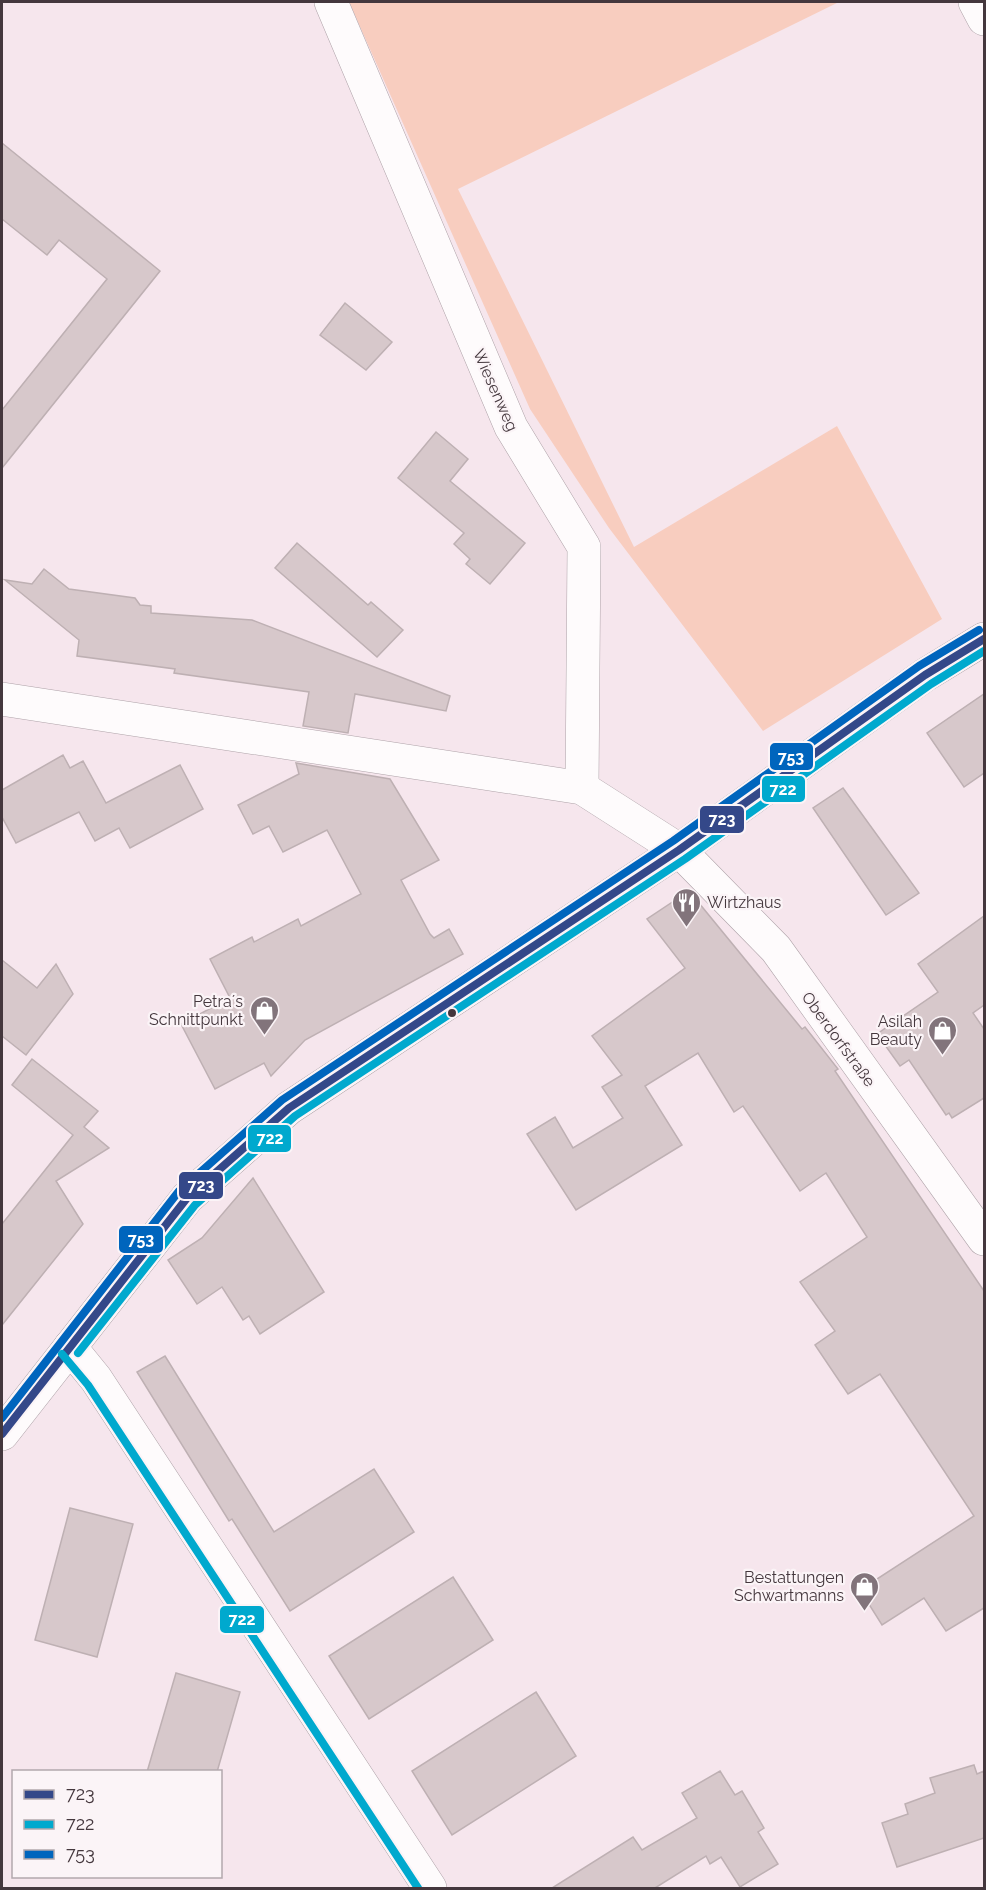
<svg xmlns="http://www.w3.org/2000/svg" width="986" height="1890" viewBox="0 0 986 1890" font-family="Raleway,sans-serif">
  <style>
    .green { fill: #f8cdbf }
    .building { fill: #d7c8cb; stroke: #beb0b3; stroke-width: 1.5 }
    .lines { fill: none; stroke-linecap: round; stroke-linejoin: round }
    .minor-casing { stroke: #aea2a8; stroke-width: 34 }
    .tertiary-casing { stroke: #aea2a8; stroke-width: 34 }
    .secondary-casing { stroke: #aea2a8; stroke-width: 34 }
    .minor { stroke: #fefbfc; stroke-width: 33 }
    .tertiary { stroke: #fefbfc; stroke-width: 33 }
    .secondary { stroke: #fefbfc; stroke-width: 33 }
    .bus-1-casing { stroke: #fbf4f7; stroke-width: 12 }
    .bus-2-casing { stroke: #fbf4f7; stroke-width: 12 }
    .bus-3-casing { stroke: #fbf4f7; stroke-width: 12 }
    .bus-1 { stroke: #344889; stroke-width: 8 }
    .bus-2 { stroke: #00a9ce; stroke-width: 8 }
    .bus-3 { stroke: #0065bd; stroke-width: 8 }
    .bus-dot { fill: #44373d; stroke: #fbf4f7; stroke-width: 2 }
    .labels { text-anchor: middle; stroke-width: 4.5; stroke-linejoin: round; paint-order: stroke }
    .street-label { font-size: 16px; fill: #44373d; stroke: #fbf4f7 }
    .poi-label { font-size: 16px; fill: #44373d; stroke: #fbf4f7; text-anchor: end }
    .line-badge { stroke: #fbf4f7; stroke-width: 2 }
    .badge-label { font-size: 16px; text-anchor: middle; font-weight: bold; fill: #fff }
  </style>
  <rect width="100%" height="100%" fill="#f6e6ed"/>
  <polygon class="green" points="349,2 839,2 458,189 634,547 837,426 942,619 763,731 609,528 530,409"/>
  <g class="building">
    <polygon points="2,143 160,271 2,468 2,410 107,279 59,240 47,255 2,219"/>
    <polygon points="345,303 392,342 366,370 320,335"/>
    <polygon points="436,432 468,459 450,481 525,543 490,584 466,564 470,559 454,544 464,533 398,478"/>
    <polygon points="297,543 368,605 371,602 403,630 377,657 275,568"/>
    <polygon points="44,569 69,589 135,598 140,605 151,606 151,613 252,620 450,696 446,711 355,694 348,733 303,726 309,692 174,673 175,669 77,656 79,640 5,580 32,584"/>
    <polygon points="984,694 984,773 964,787 927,733"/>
    <polygon points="63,755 70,768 83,761 106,803 180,765 203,809 130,848 119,828 95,841 79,812 16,843 2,817 2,790"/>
    <polygon points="296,763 390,779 439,860 401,880 430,934 434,938 449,929 463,954 305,1040 271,1076 264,1063 215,1089 181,1024 230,998 210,959 252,937 254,942 298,919 301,926 361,894 327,830 283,852 269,826 253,834 238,805 299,774"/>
    <polygon points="843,788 919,893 886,915 813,808"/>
    <polygon points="683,895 694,897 802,1029 805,1027 838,1069 835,1071 984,1291 984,1608 946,1631 924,1598 882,1625 860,1590 974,1516 880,1374 848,1394 815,1345 835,1331 800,1282 867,1237 826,1173 800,1191 743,1106 734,1112 698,1053 645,1086 682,1145 576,1210 527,1134 555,1117 573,1148 623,1118 602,1087 622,1075 592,1036 685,968 647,919"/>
    <polygon points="984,916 984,1005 973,1013 984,1029 984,1098 952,1118 949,1113 946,1115 909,1060 900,1066 877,1034 938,992 918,964"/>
    <polygon points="2,960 37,988 56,964 73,994 26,1055 2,1036"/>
    <polygon points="32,1059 98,1111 84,1127 109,1148 56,1181 83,1224 2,1325 2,1224 73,1135 12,1085"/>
    <polygon points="253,1178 324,1292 260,1334 249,1316 243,1320 222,1287 197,1304 168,1260 202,1238"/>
    <polygon points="165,1356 274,1532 374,1469 414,1532 290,1611 232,1519 229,1521 137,1372"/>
    <polygon points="70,1508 133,1524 97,1657 35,1640"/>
    <polygon points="453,1577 493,1640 369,1719 329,1656"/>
    <polygon points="176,1673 240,1692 217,1772 147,1772"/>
    <polygon points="536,1692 576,1756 452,1835 412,1771"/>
    <polygon points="974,1765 977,1774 984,1771 984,1838 897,1867 882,1823 908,1814 905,1804 935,1793 930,1778"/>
    <polygon points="720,1771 735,1795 742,1791 764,1828 758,1832 778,1864 740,1887 721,1857 710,1864 706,1856 655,1888 552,1888 633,1837 642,1850 697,1818 682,1793"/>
  </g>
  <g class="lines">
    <defs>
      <g id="minor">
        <polyline points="331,2 511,427 584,547 582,788"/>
        <polyline points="2,699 582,788 679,850 776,949 984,1239"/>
        <polyline points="70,1347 96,1379 430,1888"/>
      </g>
      <polyline id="tertiary" points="2,1434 187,1198 289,1108 679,850 925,675 984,639"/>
      <polyline id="secondary" points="975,2 984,19"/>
    </defs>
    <use href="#minor" class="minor-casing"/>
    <use href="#tertiary" class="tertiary-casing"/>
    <use href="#secondary" class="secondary-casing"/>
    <use href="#minor" class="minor"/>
    <use href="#tertiary" class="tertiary"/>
    <use href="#secondary" class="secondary"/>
    <defs>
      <polyline id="bus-1" points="2,1434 187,1198 289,1108 679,850 925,675 984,639"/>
      <g id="bus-2">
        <polyline points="78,1353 195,1205 295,1116 685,859 931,684 984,651"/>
        <polyline points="62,1354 88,1385 418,1888"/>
      </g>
      <polyline id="bus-3" points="2,1418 179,1191 282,1100 673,841 919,666 979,630"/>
    </defs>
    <use href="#bus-1" class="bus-1-casing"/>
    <use href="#bus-2" class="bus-2-casing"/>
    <use href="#bus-3" class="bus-3-casing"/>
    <use href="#bus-1" class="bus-1"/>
    <use href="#bus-2" class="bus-2"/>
    <use href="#bus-3" class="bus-3"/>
  </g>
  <defs>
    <symbol id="restaurant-pin" viewBox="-11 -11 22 30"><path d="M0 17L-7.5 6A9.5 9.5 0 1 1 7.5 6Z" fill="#82747b" stroke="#fbf4f7"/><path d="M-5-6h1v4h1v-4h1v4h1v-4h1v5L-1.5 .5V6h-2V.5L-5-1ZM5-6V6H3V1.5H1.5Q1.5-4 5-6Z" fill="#fff"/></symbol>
    <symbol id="shop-pin" viewBox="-11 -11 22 30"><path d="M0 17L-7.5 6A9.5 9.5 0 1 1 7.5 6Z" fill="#82747b" stroke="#fbf4f7"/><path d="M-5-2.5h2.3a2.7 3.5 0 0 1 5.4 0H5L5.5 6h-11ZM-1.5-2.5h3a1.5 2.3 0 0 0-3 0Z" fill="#fff"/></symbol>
  </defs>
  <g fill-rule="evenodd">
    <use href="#restaurant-pin" x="670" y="886" width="33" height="45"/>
    <use href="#shop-pin" x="248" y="994" width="33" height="45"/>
    <use href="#shop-pin" x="926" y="1014" width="33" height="45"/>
    <use href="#shop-pin" x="848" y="1570" width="33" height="45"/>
  </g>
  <circle class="bus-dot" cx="452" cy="1013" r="5"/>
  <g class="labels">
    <g class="street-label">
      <text transform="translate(496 390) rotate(66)" y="6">Wiesenweg</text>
      <text transform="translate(839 1039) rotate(54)" y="6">Oberdorfstraße</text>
    </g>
    <g class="poi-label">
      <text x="707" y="908" text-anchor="start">Wirtzhaus</text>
      <text x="243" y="1007">Petra´s<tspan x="243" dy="18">Schnittpunkt</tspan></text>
      <text x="922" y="1027">Asilah<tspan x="922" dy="18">Beauty</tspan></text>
      <text x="844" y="1583">Bestattungen<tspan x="844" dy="18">Schwartmanns</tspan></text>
    </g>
  </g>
  <g class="line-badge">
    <rect x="769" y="742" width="45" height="29" rx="6" fill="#0065bd"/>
    <rect x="761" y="775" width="45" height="28" rx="6" fill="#00a9ce"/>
    <rect x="699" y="805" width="46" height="29" rx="6" fill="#344889"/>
    <rect x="247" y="1124" width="45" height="29" rx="6" fill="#00a9ce"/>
    <rect x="178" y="1171" width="46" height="29" rx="6" fill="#344889"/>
    <rect x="118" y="1225" width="46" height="29" rx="6" fill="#0065bd"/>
    <rect x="219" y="1605" width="46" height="29" rx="6" fill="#00a9ce"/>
  </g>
  <g class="badge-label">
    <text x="791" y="763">753</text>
    <text x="783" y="795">722</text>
    <text x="722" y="825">723</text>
    <text x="270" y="1144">722</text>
    <text x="201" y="1191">723</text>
    <text x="141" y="1245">753</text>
    <text x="242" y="1625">722</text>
  </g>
  <rect width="986" height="1890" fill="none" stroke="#44373d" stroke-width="6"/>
  <rect x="12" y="1770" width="210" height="108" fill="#fbf4f7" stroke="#b2a8ad" stroke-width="1.5"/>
  <rect x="24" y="1790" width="30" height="9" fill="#344889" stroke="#b2a8ad" stroke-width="1.5"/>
  <text x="66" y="1800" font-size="18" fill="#44373d">723</text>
  <rect x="24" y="1820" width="30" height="9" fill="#00a9ce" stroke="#b2a8ad" stroke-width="1.5"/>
  <text x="66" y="1830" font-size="18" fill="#44373d">722</text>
  <rect x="24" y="1850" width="30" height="9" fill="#0065bd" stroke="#b2a8ad" stroke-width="1.5"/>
  <text x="66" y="1860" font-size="18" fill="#44373d">753</text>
</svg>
